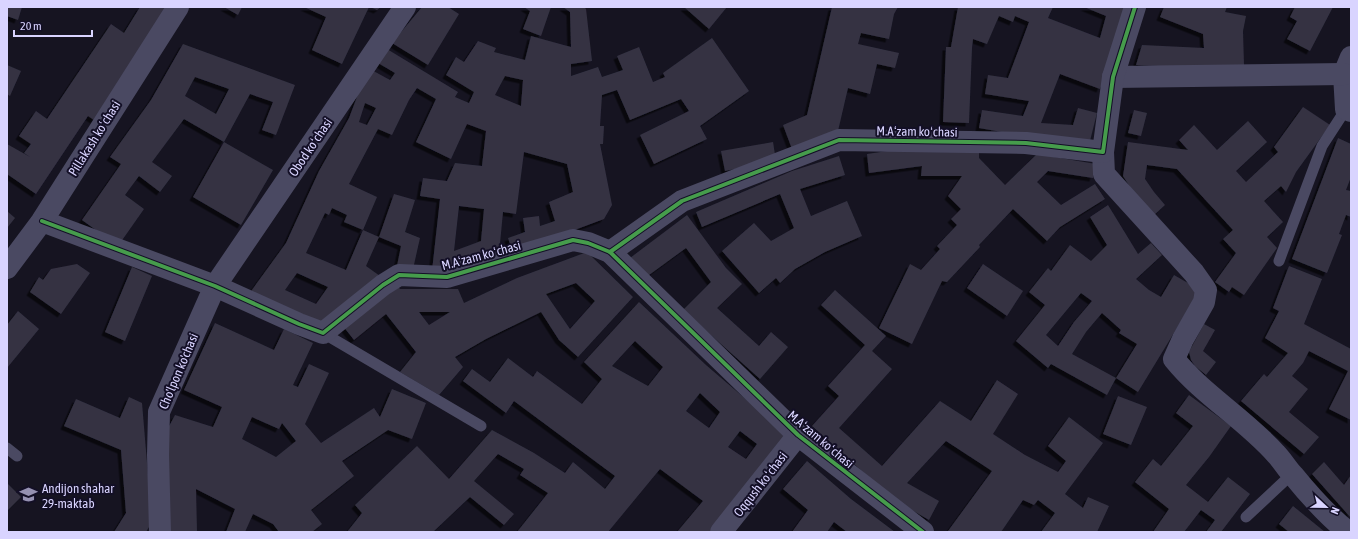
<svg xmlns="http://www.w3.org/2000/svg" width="1358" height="539" viewBox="0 0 1358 539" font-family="'Asap Condensed',sans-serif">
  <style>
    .building { fill: #343243; fill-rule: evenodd; filter: url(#shadow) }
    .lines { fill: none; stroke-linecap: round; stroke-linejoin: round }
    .service { stroke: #4a4962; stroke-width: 11 }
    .minor { stroke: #4a4962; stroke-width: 22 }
    .cycleway-casing { stroke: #130f26; stroke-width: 6 }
    .cycleway { stroke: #469c4c; stroke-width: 4 }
    .labels { text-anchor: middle; stroke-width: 4; stroke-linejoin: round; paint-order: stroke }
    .street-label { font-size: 13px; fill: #d9d4ff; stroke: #130f26 }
    .poi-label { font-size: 13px; fill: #d9d4ff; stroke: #130f26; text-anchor: start }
  </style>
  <defs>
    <filter id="shadow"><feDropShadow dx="-3.5" dy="3.5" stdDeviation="0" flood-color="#0009"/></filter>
  </defs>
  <rect width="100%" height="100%" fill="#161421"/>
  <g class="building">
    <polygon points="7,7 22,7 18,20 7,16"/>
    <polygon points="140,7 167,7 94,120 88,116 36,194 7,174 7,144 30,157 24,153 31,144 19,136 36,111 47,119 111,24 124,33"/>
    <polygon points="224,7 242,7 238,15"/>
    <polygon points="304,7 369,7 342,64 312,50 326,17"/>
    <polygon points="370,7 381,7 377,10"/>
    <polygon points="422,7 448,7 459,14 428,65 392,43"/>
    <polygon points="524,7 551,7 541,36 523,29 530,11"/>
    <path d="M563,7h21l2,2 6,52 -21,3v12l27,-9 4,10 21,-7 -6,-14 22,-9 14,35 12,-5 -2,-4 49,-35 37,53 -49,35 7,13 -53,25 -14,-29 49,-24 -8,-12 -51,21 -13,-30 -15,5 -2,31h4l-1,18h-3l12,61 -8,14 -91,34 -5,-15 17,-6 -2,-14 16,-2 1,10 15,-5 -6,-19 24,-10 -6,-28 -43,-12 -8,62 -13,-2 -4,42 -67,17 8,-72 -20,-3 3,-18 24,3 8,-18 27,3 4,-35 -19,-7 -16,35 -35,-17 20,-43 -19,-11 -8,12 -17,35 -14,-6 -29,55 28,13 -14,33 16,7 -13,29 14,10 -59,51 -72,-33 37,-51 33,-72 30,-53 19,-50 22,12 5,-7 -22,-13 9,-14 76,46 -3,5 14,6 5,-11 -28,-17 10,-18 8,5 14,-21 18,7 -2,4 31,8 6,-24 40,11 -1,-35zM505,76l18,4 -2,26 -26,-11zM365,103l11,5 -9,17 -8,-3zM459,206l25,3 -3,32 -27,10zM332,208l15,7 -3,7 19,8 -17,40 -40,-17 19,-40 4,2zM297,273l31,14 -12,17 -31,-14z"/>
    <polygon points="684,7 727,7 709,29"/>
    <polygon points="832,7 898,7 894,14 889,39 861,33 858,44 899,53 895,68 877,64 870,94 848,88 838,131 792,149 783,125 807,115"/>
    <polygon points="958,7 1053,7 1048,18 1100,38 1106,16 1084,7 1127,7 1111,62 1100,89 1060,74 1041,123 1073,125 1078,108 1097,113 1090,141 1035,138 979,128 982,110 1023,116 1029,101 985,94 988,75 1008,78 1029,22 1015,16 1013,22 999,16 987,44 973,39 972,48 969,123 943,122 946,47 951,47"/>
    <polygon points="1164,7 1227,7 1225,12 1246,16 1243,31 1244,65 1205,68 1136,65 1142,45 1204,48 1203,34 1160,17"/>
    <polygon points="1295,7 1333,7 1310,51 1287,39 1297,21 1290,17"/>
    <path d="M183,44l112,41 -19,50 -14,-5 11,-28 -23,-8 -26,48 49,28 -32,55 -48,-28 31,-55 -40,-23 -32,43 20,14 -12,16 -21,-16 -14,19 19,14 -26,37 -36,-26 39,-56 -11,-7 41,-57zM195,77l34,12 -13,25 -31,-18z"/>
    <polygon points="7,65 21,71 10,96 7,94"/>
    <polygon points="1303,107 1330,125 1296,172 1286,192 1281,186 1264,201 1283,222 1267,237 1277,248 1244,295 1232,287 1229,292 1215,282 1236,253 1223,239 1233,230 1177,169 1147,165 1145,179 1154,192 1165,205 1153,216 1139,201 1123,176 1128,142 1188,150 1179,140 1194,125 1217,150 1248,121 1267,142 1236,171 1246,182 1278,152 1274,147"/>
    <polygon points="1134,110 1147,113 1141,136 1128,133"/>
    <polygon points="1338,138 1351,144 1351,177 1346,190 1351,191 1351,217 1346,215 1339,234 1342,235 1327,273 1292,259"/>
    <polygon points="773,142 776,161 725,171 721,151"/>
    <polygon points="922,146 979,147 979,158 1005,185 1037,154 1096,164 1093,178 1048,171 1037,182 1061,205 1095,184 1105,199 1060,227 1047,241 1013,209 979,245 980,247 947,282 942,281 912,344 879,328 910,264 921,270 940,249 937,246 957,225 951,219 961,209 948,196 962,176 921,176 922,166 869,173 867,154"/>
    <polygon points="839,156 845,175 800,189 811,216 847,201 862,236 825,252 795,269 780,283 776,278 759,293 722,251 754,223 771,241 794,228 780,194 702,227 696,212 792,171"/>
    <polygon points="394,194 415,200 405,232 420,238 413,269 397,266 401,246 379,237"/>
    <path d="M1108,205l30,49 13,-11 11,12 -26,24 13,11 12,7 13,-22 26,15 -62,102 -22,-14 21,-34 -18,-11 2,-3 -19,-17 -16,19 -14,22 44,24 -9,17 -56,-31 -3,4 -32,-27 29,-36 -16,-13 19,-24 3,3 19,-26 21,16 16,-16 -17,-28zM1081,293l11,8 -18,21 -16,24 -12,-11z"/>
    <polygon points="7,211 15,218 7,228"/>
    <polygon points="687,215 726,268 742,284 717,308 759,346 771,332 788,347 760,379 683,310 711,282 686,248 645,278 630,258"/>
    <path d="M587,252l46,45 -55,60 -19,-17 -18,-28 -55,27 -31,18 8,10 -24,28 -39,-23 16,-20 -30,-38 -32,26 -11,-14 54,-41 3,4h58l6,14 53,-25zM576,283l19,18 -25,28 -24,-35zM419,312h31l-21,13z"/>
    <polygon points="77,264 90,273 61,314 30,292 39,277 43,280 51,269"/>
    <polygon points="983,264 1023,291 1007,316 967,288"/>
    <polygon points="1289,266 1322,279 1304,324 1351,349 1351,420 1329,409 1348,371 1309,351 1303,363 1292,376 1308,389 1289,412 1319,437 1304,454 1241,401 1264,374 1267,377 1288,353 1265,338 1279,311 1273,308"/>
    <polygon points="132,267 152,276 125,341 105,332"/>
    <polygon points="835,290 886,336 872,351 892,369 839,428 882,466 940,401 971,421 997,380 1018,394 993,434 1025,455 1058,472 1066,461 1048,446 1069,417 1103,443 1065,494 1083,508 1088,497 1109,506 1097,532 1041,532 1055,513 1038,500 1034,505 1023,500 1001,532 949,532 948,531 992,471 946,441 907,483 939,501 929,520 893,499 812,426 839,396 828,386 865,345 821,305"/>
    <path d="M639,302l67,63 83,71 -78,96h-34l26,-31 -43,-32 -52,63h-91l31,-39 -28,-18 4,-6 -26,-15 -24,27 40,33 -10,11 -34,-28 -37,35h-86l15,-19 -7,-8 62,-59 32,33 43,-49 42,23 31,20 8,-11 32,27 10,-13 -101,-75 -8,12 -43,-32 9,-12 18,13 18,-24 25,19 4,-6 45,33 20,-25 -18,-17zM635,341l28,26 -15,19 -36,-20zM700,393l20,19 -11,16 -23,-17zM740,431l17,13 -11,15 -18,-12z"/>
    <polygon points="18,311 39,329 7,368 7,325"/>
    <path d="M215,323l59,27 10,-21 29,14 -20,42 5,2 11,-23 20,9 -24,51 16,19 53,-35 6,9 12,-28 34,14 -14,36 -24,-9 -46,31 12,15 -43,34 11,14 -10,8h-33l-6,-8 -20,-10 -8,18h-19l9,-23 -39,-20 1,43h-28l-3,-100 9,-17 38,12 9,-20 -38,-17zM252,417l27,12 3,-6 14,18 -20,16 -34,-18z"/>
    <polygon points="1204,324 1215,330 1203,351 1216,362 1206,375 1195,366 1191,360 1189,352"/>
    <polygon points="1189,395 1231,426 1209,457 1186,485 1208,502 1228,477 1250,494 1221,532 1206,532 1215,520 1201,510 1184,532 1153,532 1169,509 1135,482 1153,459 1161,466 1193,426 1176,413"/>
    <polygon points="1118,396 1147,407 1131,445 1103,434"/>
    <polygon points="129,397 142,403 152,522 146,532 114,532 126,513 121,450 64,426 76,399 120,418"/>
    <polygon points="807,461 851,499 895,532 847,532 834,522 827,532 792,532 808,510 783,489"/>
    <polygon points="1324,462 1344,485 1351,475 1351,518 1312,474"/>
    <polygon points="7,483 21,497 7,511"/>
    <polygon points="1293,506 1325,532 1289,532 1279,524"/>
  </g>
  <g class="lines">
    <g class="service">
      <polyline points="1279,261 1322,146 1346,109"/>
      <polyline points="323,333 481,426"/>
      <polyline points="7,448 17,456"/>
      <polyline points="1246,517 1292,474"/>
    </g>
    <g class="minor">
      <polyline points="1351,57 1344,74 1346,109 1351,111"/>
      <polyline points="1113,77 1344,74"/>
      <path d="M1103,152l1,22 90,99 12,17 -2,12 -21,37 -9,20c29,36 71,60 102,95 6,6 11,15 17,21 17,21 34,40 55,57"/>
      <polyline points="42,221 215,286 299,324 323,333 383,285 399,275 447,277 573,240 588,243 610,252 798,435 923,532"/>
      <polyline points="610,252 682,201 839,140 1026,143 1103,152 1113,77 1135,7"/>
      <polyline points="7,268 42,221 178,7"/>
      <polyline points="160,532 158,455 159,412 215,286 405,7"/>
      <polyline points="721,532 798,435"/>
    </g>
    <defs>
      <g id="cycleway">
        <polyline points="42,221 215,286 299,324 323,333 383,285 399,275 447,277 573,240 588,243 610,252 798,435 923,532"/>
        <polyline points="610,252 682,201 839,140 1026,143 1103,152 1113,77 1135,7"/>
      </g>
    </defs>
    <use href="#cycleway" class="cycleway-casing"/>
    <use href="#cycleway" class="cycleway"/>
  </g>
  <defs>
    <symbol id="school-bare" viewBox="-9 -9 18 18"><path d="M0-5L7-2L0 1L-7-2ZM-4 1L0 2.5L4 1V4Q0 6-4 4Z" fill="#9591b1" stroke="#130f26" stroke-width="2.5" paint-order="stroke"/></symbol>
  </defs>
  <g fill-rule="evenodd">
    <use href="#school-bare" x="16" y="482" width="25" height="25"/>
  </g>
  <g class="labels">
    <g class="street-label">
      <text transform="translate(917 131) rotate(1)" y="5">M.Aʻzam koʻchasi</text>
      <text transform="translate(94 138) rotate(-58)" y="5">Pillakash koʻchasi</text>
      <text transform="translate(310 147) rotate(-56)" y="5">Obod koʻchasi</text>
      <text transform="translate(481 255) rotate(-15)" y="5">M.Aʻzam koʻchasi</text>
      <text transform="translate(178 371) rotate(-67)" y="5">Cho'lpon ko'chasi</text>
      <text transform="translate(821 439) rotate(40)" y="5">M.Aʻzam koʻchasi</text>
      <text transform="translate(760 484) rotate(-52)" y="5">Oqqush koʻchasi</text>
    </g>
    <g class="poi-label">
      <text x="42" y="493">Andijon shahar<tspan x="42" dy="15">29-maktab</tspan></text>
    </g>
  </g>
  <rect width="1358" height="539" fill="none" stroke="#d9d4ff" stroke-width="16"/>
  <g transform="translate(1326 507) rotate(112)" stroke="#130f26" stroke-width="3" paint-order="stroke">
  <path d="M0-3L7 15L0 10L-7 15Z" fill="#d9d4ff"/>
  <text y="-6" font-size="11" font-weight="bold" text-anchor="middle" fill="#d9d4ff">N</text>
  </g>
  <path d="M14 30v6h78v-6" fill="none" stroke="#d9d4ff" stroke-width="2"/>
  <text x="20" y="30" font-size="12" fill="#d9d4ff" stroke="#130f26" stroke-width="3" paint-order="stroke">20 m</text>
</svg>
